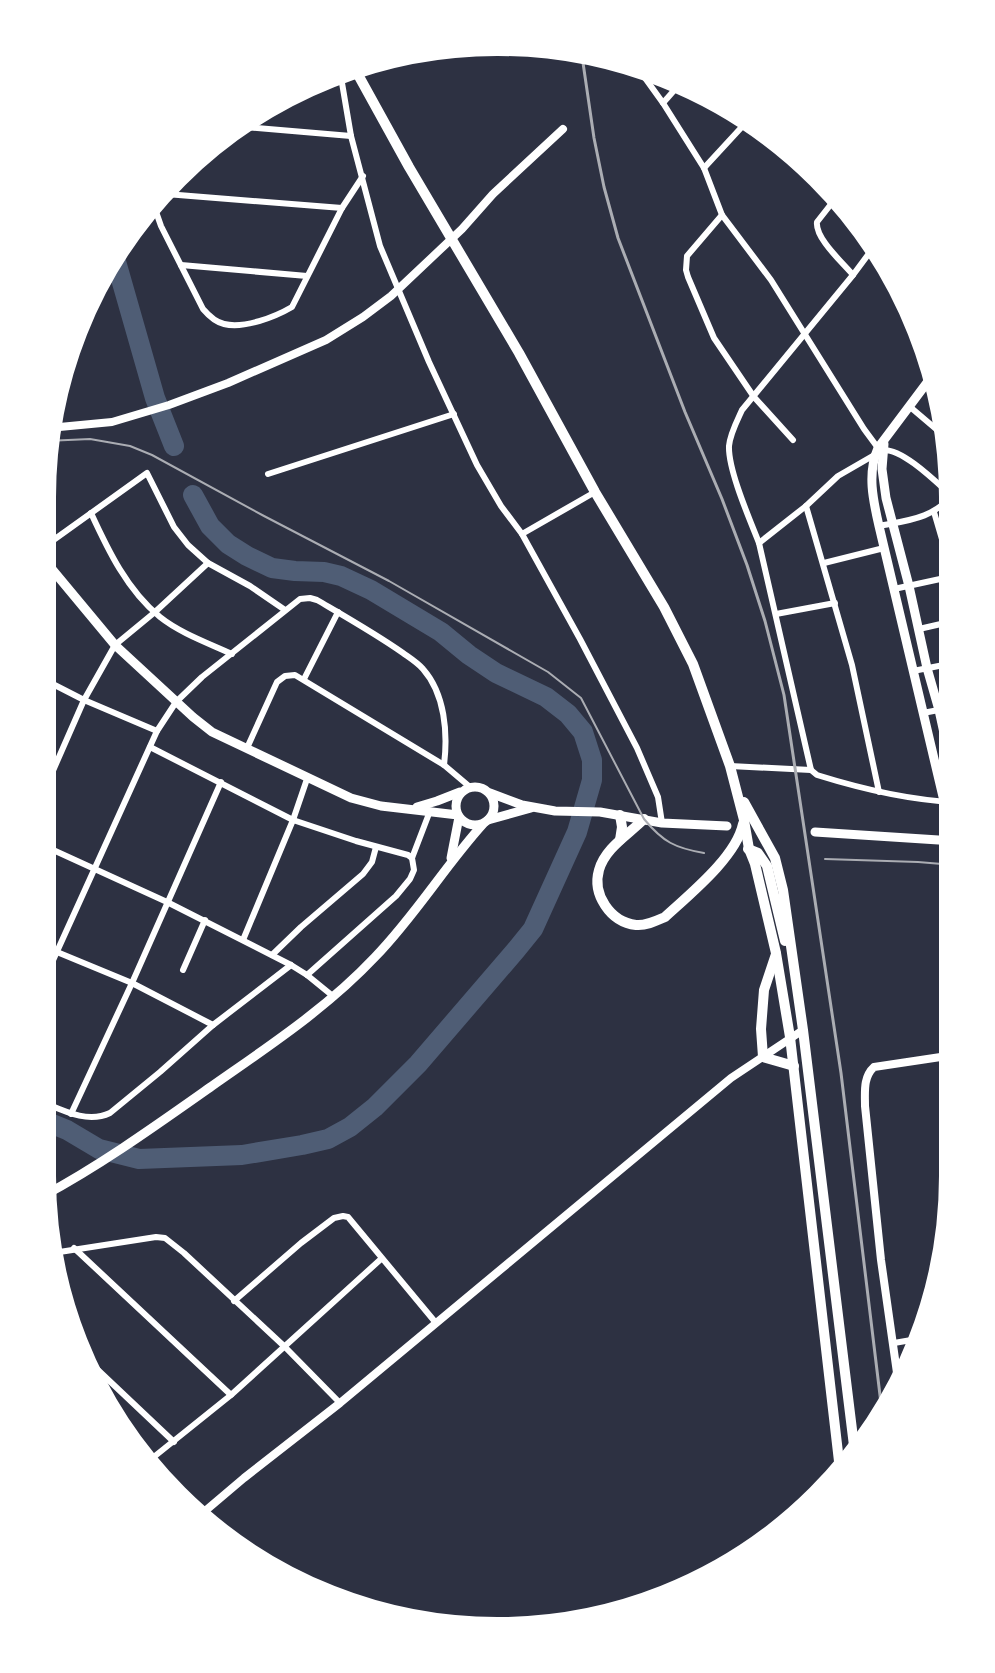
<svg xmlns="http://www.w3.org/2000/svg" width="995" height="1673" viewBox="0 0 995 1673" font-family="'Noto Sans',sans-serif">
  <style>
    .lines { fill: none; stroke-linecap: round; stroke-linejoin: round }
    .river { stroke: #4f5d75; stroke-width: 20 }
    .minor { stroke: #fff; stroke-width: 6 }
    .tertiary { stroke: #fff; stroke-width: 8 }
    .secondary { stroke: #fff; stroke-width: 9 }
    .primary { stroke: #fff; stroke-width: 10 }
    .tram { stroke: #abadb3; stroke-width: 2 }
    .rail { stroke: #abadb3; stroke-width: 3 }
    .rim { fill: none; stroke: #fff; stroke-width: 4 }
  </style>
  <rect width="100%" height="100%" fill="#2d3142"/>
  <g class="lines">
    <g class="river">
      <polyline points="113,251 155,398 174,446"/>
      <polyline points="40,1119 67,1130 99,1149 139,1159 242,1155 302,1145 328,1139 350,1127 375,1107 418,1064 516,950 533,929 577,832 592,780 592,760 583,732 568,714 546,697 496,673 469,655 441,632 371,590 341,576 324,572 295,571 272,568 247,556 228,544 210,526 193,495"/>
    </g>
    <g class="minor">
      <polyline points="640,71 663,103 704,168 722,215 771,280 864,429 878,448"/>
      <polyline points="341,77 351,136 380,246 429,362 477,465 501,506 522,534 580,639 637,748 658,797 662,823"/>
      <polyline points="663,103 678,86"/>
      <polyline points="234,126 351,136"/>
      <polyline points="704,168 751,117"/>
      <polyline points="166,194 342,208"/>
      <path d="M839,194l-22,28c-2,16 25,40 36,53"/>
      <path d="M154,206l7,20 42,83c6,7 12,13 21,15 20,5 51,-7 68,-17l50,-99 21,-32"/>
      <polyline points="722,215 687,256 686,270 688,277 714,338 754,397 793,440"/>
      <path d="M876,244l-23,31 -111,135c-5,11 -12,24 -13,36 -1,24 21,74 30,97l52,227 6,5c45,14 90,25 137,27"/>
      <polyline points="181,265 307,276"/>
      <polyline points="909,406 949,440"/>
      <polyline points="268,474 454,414"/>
      <polyline points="806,506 852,665 879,792"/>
      <polyline points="934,512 953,577"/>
      <path d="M91,513c17,37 36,77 69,104 20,16 48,26 72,37"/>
      <path d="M879,526c30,-6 53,-7 75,-32"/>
      <polyline points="522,534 595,492"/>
      <path d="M759,543l47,-37 32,-30 45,-26c21,-1 55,34 71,48"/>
      <polyline points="41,549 147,473 174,527 188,545 208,563 250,586 285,610"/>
      <polyline points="824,563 884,548"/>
      <polyline points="894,589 954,576"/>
      <polyline points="776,614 835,603"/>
      <polyline points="919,629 954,621"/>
      <polyline points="913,671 954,663"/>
      <polyline points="41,678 84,700 157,731"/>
      <polyline points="304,679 338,612"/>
      <polyline points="923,713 954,707"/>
      <polyline points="150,747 293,820 356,841 408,855 412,858"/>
      <polyline points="247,748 277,682 285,676 295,675 444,765 470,787"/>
      <polyline points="730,766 811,770"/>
      <polyline points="41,798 84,700 115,645 155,612 208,563"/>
      <polyline points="40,844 167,902 291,965 307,975 334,997"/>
      <polyline points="243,940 293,820 307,779"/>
      <polyline points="40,945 132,983 213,1025"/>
      <polyline points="272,955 301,927 363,874 372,862 376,847"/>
      <polyline points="183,970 205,920"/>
      <polyline points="307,975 396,896 410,879 414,870 412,858 430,811"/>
      <path d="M40,989l117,-258 19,-29 26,-25 98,-78 10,-1 7,2c29,17 59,34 86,53 7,5 15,10 20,16 22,25 25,64 21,96"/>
      <polyline points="949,1056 954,1092"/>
      <path d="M40,1101c22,9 47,23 70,12l50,-41 53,-47 78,-60"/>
      <polyline points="71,1114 132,983 221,782"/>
      <polyline points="74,1248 231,1395"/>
      <polyline points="53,1253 156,1237 165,1238 184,1253 285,1347 340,1403"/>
      <polyline points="234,1301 301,1243 334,1218 343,1216 348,1217 436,1323"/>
      <polyline points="894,1343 923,1338"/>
      <polyline points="81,1354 174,1442"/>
      <polyline points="145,1464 231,1395 381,1259"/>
    </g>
    <g class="tertiary">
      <polyline points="49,428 112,422 169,405 228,383 326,340 363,317 391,296 462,229 493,194 563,129"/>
      <path d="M899,1387l-18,-127 -16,-154c0,-14 -2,-29 9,-39l80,-12"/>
      <polyline points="198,1517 244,1478 340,1403 731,1078 803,1030"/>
    </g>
    <g class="secondary">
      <path d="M935,372l-57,76c-11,25 -5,52 1,78l65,275 10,33"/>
      <polyline points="884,444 882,469 886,498 909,586 927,668 939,710 954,779"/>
      <polyline points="41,556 115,645 193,717 212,732 351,798 381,806 458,815"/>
      <circle cx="475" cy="806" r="19"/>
      <polyline points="490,793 522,805 555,811 600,812 662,823 727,826"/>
      <polyline points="417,807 437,801 460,792"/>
      <polyline points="488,820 531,808"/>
      <polyline points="815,832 954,841"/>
      <polyline points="451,858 459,817"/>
      <path d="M43,1196c58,-31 115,-72 169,-110 57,-40 115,-78 163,-129 40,-41 70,-91 108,-133"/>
    </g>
    <g class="primary">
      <polyline points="356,71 409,167 519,353 595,492 664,607 693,664 730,766 744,820 749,849 755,864 776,953 790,1037 840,1470"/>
      <polyline points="744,802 775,858 783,890 803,1030 855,1454"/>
      <path d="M644,819c-16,16 -39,29 -45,51 -7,24 11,52 37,55 10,1 20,-4 29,-8 25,-23 71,-60 78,-93"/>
      <polyline points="620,840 622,827 620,815"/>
      <polyline points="748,849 758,853 767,866 785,941"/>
      <polyline points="776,954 764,990 761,1029 763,1057 794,1066"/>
    </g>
    <g class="tram">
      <path d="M46,441l44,-2 40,7 22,9 112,61 125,65 159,91 33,26 63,121c19,23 31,29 60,34"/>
      <polyline points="825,859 918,862 954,865"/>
    </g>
    <polyline class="rail" points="581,49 594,138 604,187 618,238 685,412 722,499 747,565 765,621 784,695 841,1073 883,1420"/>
  </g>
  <path d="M0 0H995V1673H0ZM497 54H498A443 443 0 0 1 941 497V1176A443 443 0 0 1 498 1619H497A443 443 0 0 1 54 1176V497A443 443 0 0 1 497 54Z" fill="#fff" fill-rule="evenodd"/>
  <path class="rim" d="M497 54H498A443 443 0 0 1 941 497V1176A443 443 0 0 1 498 1619H497A443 443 0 0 1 54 1176V497A443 443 0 0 1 497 54Z"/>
</svg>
